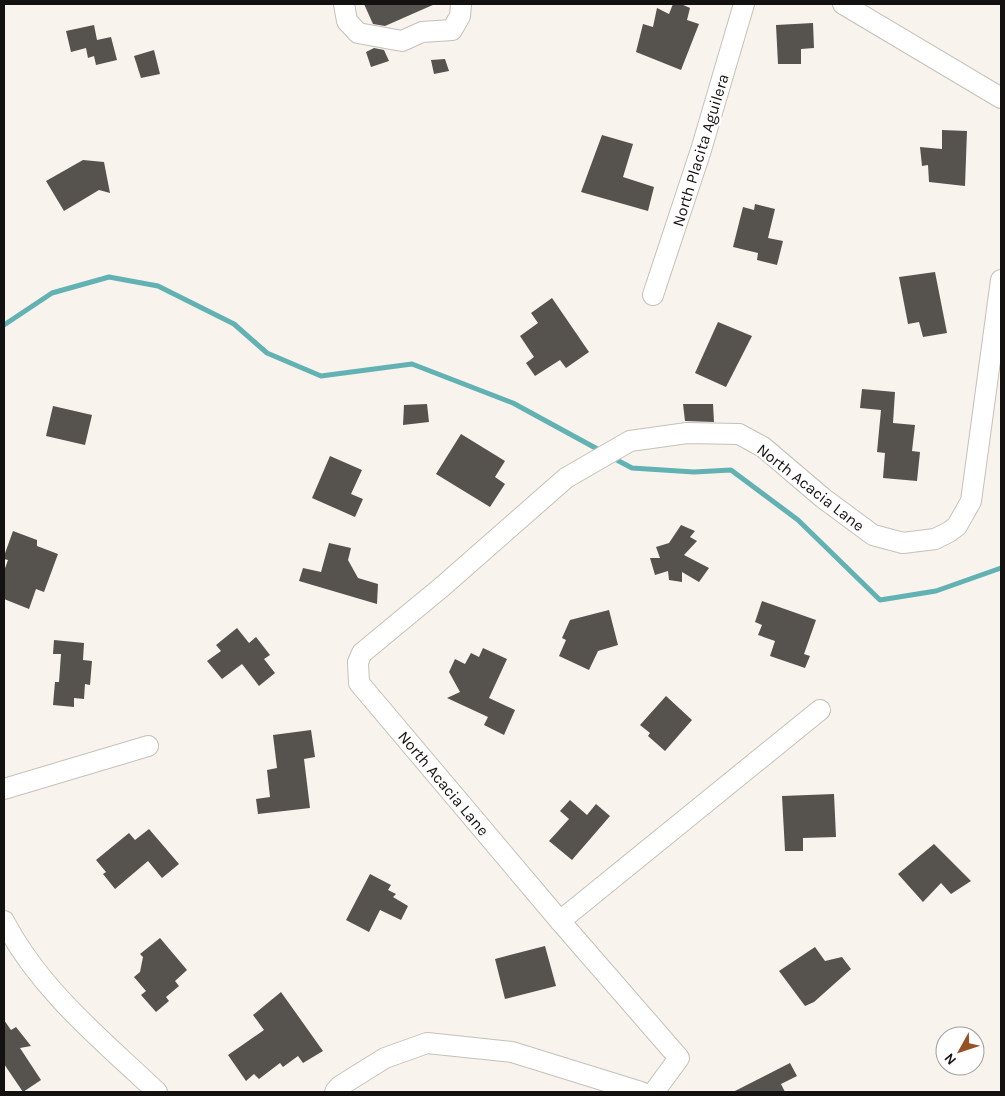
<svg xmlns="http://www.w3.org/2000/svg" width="1005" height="1096" viewBox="0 0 1005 1096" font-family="Karla,sans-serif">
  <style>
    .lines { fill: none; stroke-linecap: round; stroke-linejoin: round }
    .stream { stroke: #62b2b3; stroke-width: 5 }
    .building { fill: #56524d }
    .minor-casing { stroke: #c5c0ba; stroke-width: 22 }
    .minor { stroke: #fff; stroke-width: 20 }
    .labels { text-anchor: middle; stroke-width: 5; stroke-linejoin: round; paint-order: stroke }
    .street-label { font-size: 16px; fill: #141210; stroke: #fff }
  </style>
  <rect width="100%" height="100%" fill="#f8f3ed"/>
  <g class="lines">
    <g class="stream">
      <polyline points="4,325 52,293 109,277 158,286 234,324 267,353 321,376 412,364 513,403 601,451"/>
      <polyline points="613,458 632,468 694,472 731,470 798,520 880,600 936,591 1001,568"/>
    </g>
  </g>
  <g class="building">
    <polygon points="364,4 435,4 385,26 373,24"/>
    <polygon points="673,4 681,4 690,8 687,20 699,24 681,70 636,52 643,24 653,27 657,8 669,14"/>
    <polygon points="813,23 814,48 801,49 801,64 778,64 776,25"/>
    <polygon points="94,25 97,40 111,37 117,60 96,65 94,56 88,58 86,48 71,52 66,31"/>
    <polygon points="374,48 384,50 389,61 371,67 366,52"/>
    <polygon points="154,50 160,74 141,78 134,56"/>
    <polygon points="445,59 449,71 434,74 431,60"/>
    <polygon points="942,130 967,131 965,186 929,182 928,165 922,166 920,147 942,149"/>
    <polygon points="602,135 633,144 623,177 654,187 648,211 581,192"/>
    <polygon points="83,160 104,162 110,193 99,190 64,211 46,181"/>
    <polygon points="755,204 775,209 768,238 783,241 777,265 757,260 758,253 733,247 743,207 754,210"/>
    <polygon points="935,272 947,333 923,337 919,322 908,324 899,277"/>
    <polygon points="552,298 589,352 566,368 560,360 535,376 526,363 534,357 520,336 538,323 531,313"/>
    <polygon points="718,322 752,336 726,387 695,373"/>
    <polygon points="862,389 895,392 893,423 915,425 912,451 920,452 917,481 883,478 885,453 877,452 881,410 860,408"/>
    <polygon points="427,404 429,422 403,425 404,405"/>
    <polygon points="683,404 713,404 714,422 685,421"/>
    <polygon points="53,406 92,415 85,445 46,436"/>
    <polygon points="461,434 505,461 495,477 505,484 490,507 436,474"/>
    <polygon points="330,456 362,470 351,494 363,499 355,517 312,498"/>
    <polygon points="681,525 695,531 690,537 697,541 684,555 709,568 699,582 682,572 682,582 669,580 668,571 655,575 650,558 660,558 656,547 669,543"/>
    <polygon points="13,531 37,540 37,546 58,554 44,592 36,589 29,609 4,599 4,571 8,560 4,559 4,556"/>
    <polygon points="329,543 351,548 348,560 358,578 378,584 377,604 299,581 303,568 321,572"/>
    <polygon points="762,601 816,620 804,654 810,656 805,668 770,656 775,641 758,635 762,625 755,622"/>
    <polygon points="609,610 618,645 598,651 589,670 559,656 566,640 562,638 570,620"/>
    <polygon points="237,628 249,643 256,637 270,655 264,659 275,673 259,686 242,664 222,679 207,661 221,651 216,645"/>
    <polygon points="54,640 84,643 83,660 92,661 90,685 85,684 84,699 74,698 74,707 53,705 55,682 59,682 61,654 53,654"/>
    <polygon points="483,648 507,659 489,698 515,710 504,735 484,725 488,717 447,698 460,692 449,672 455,659 465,664 471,653 479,657"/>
    <polygon points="666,696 692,720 665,751 648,736 650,733 640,725"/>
    <polygon points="311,730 315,757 304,759 310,808 258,814 256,799 270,797 267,770 277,768 273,735"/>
    <polygon points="834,794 836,837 803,838 803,851 785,851 782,796"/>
    <polygon points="570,800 587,815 596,804 610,816 572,860 549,841 569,819 560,811"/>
    <polygon points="149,829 179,864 162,878 148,861 115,889 103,874 106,872 96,860 129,833 135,840"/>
    <polygon points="934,844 971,881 951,894 941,883 923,902 898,874"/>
    <polygon points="370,874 391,885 388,890 396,894 393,897 408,906 401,920 380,910 369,932 346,920"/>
    <polygon points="160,938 187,970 175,981 179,986 166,997 169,1001 156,1012 141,995 146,991 134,977 140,972 143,957 140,954"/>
    <polygon points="545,946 556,986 505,999 495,959"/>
    <polygon points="815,947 825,961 842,957 851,969 814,1002 805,1006 779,971"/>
    <polygon points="281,992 323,1051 303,1063 298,1056 283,1067 280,1063 259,1079 254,1074 246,1081 228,1055 264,1030 253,1015"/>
    <polygon points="4,1020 11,1030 16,1027 31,1046 20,1048 41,1080 23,1092 4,1064"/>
    <polygon points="790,1063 797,1076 781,1084 785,1092 733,1092"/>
  </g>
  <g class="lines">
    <defs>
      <g id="minor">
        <polyline points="344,4 347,21 358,33 402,41 422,32 452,30 460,16 461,4"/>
        <polyline points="843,4 1001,98"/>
        <polyline points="653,295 701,150 744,4"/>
        <polyline points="4,789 148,746"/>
        <path d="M4,921c36,69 97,118 153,171"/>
        <polyline points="560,921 820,710"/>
        <polyline points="335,1092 340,1086 385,1058 427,1043 512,1052 641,1092"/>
        <polyline points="654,1092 679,1058 560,921 359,683 358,662 362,653 443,586 566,478 630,441 687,433 739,434 763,447 823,498 873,535 903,543 935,539 949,532 957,526 971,501 1001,280"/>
      </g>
    </defs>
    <use href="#minor" class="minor-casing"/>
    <use href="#minor" class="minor"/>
  </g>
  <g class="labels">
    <g class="street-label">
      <text transform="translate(700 150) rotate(-73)" y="6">North Placita Aguilera</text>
      <text transform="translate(811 487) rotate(38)" y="6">North Acacia Lane</text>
      <text transform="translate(444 783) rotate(50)" y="6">North Acacia Lane</text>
    </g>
  </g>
  <rect width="1005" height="1096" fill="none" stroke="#141210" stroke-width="10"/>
  <g transform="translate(960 1051) rotate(230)"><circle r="24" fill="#ffffff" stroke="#a1a09f"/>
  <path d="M0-4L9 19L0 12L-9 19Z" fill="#965224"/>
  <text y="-8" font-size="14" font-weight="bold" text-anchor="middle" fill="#141210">N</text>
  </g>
</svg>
